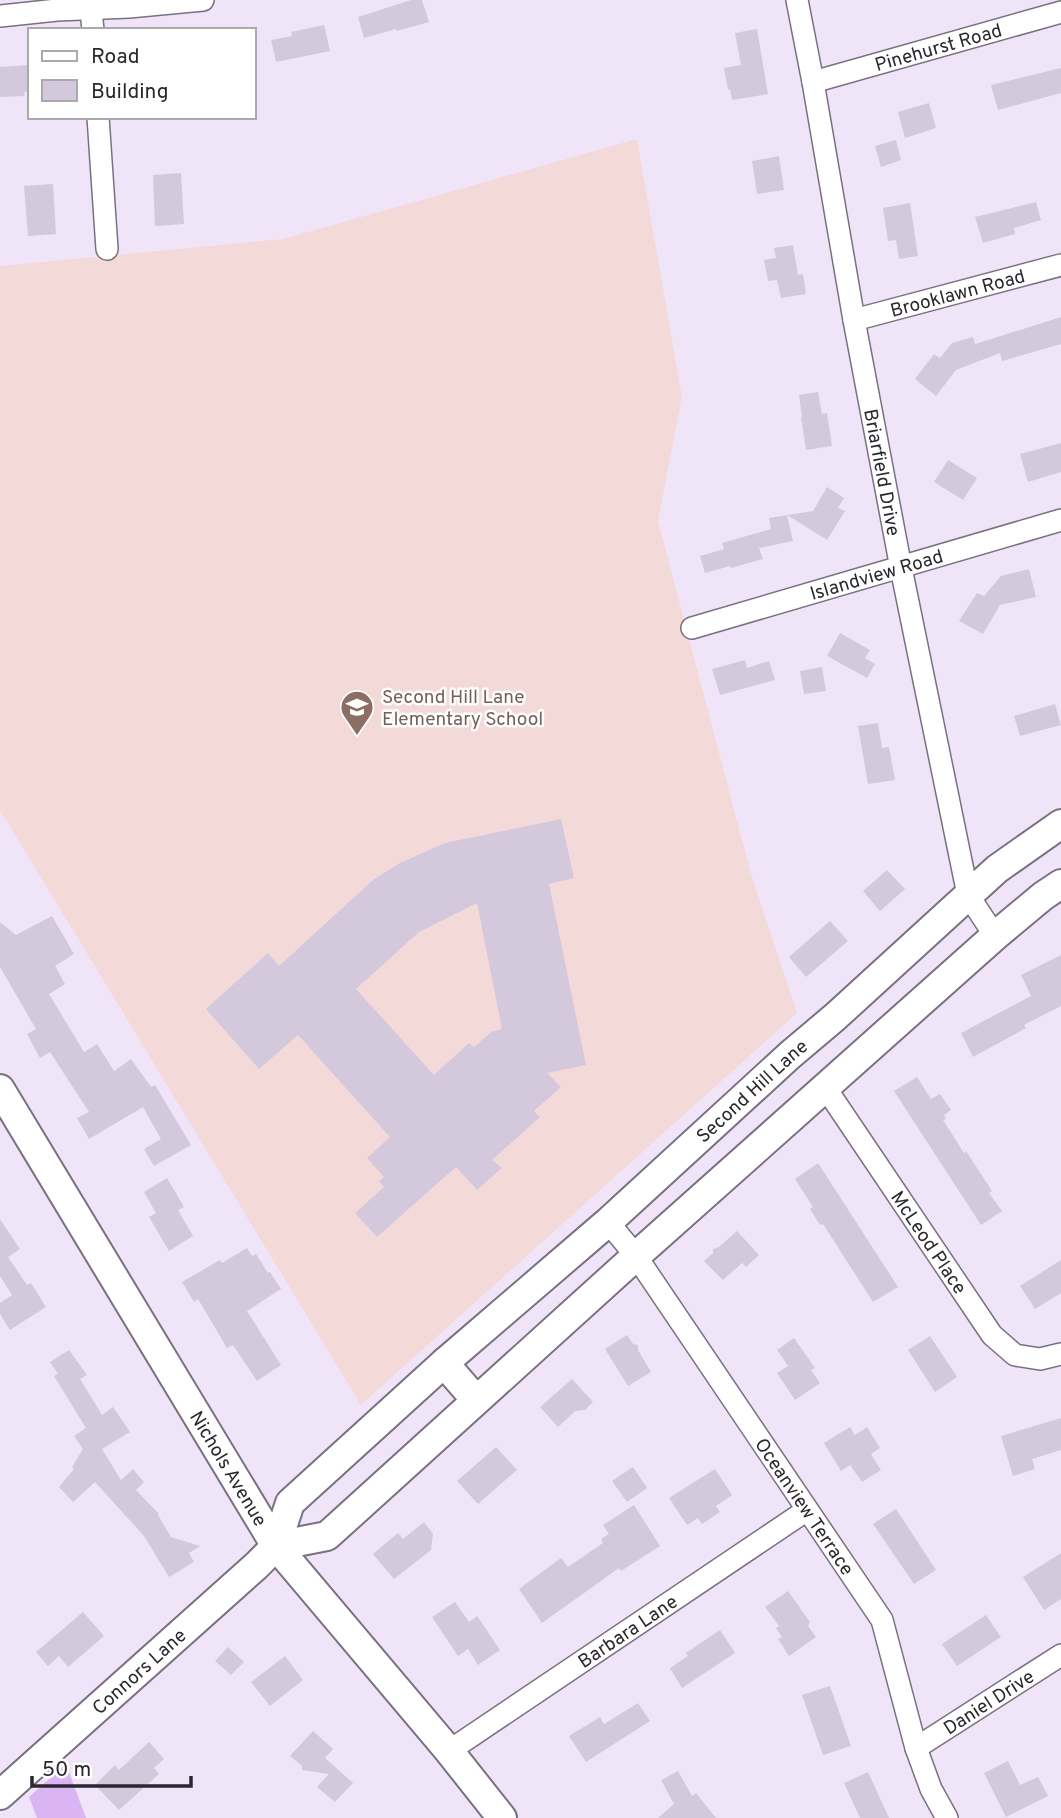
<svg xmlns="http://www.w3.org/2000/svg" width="1061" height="1818" viewBox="0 0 1061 1818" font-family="Overpass,sans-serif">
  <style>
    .education { fill: #f4d9d9 }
    .green { fill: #dab4f3 }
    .building { fill: #d4c9dc; fill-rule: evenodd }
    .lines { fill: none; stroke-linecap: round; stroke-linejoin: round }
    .street-casing { stroke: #7a7081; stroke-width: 24 }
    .secondary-casing { stroke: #7a7081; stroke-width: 32 }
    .street { stroke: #fff; stroke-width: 21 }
    .secondary { stroke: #fff; stroke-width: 28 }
    .labels { text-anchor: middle; stroke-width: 5; stroke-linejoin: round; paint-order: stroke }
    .street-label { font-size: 19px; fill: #2b272e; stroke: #fff }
    .education-label { font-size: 19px; fill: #785e54; stroke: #fff; text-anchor: start }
  </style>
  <rect width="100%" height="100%" fill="#f0e5f8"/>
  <polygon class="education" points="637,139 682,397 658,521 751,874 797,1013 361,1405 0,810 0,266 283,239"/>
  <polygon class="green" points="66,1764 86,1818 37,1818 29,1797"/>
  <g class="building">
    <polygon points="411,0 422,0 429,22 397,31 396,29 364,38 358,17"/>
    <polygon points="324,25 330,51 276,62 271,40 292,36 291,32"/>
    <polygon points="757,29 768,94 732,100 730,89 728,90 724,68 741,65 735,33"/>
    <polygon points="30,65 30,92 24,92 25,96 0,97 0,67"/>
    <polygon points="1061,68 1061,93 998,110 991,85"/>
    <polygon points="929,103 936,128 905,138 898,112"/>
    <polygon points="896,140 901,160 881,167 875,146"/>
    <polygon points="779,156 784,190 757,194 752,161"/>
    <polygon points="181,173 184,224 155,226 153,175"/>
    <polygon points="53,184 56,234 28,236 24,186"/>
    <polygon points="1036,202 1041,220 1014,228 1015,234 983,243 975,217"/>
    <polygon points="910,203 918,256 899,259 896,240 888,241 883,208"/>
    <polygon points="793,245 798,275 803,274 806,294 781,298 777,280 768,281 764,260 776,258 774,248"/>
    <polygon points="1061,317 1061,344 1002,361 1000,353 956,370 936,396 915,379 934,354 940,358 952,343 973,337 975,344"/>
    <polygon points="818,392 822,414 827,413 832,446 806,450 801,417 802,417 799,395"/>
    <polygon points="1061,443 1061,472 1028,482 1020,454"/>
    <polygon points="948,460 977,478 963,500 934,482"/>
    <polygon points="827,487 844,498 838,508 845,511 827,540 787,515 793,541 759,548 763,559 731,568 730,566 705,573 700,556 724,549 722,543 771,529 769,518 813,511"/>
    <polygon points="1029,569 1036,597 1000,605 983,634 959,621 977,593 984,596 1001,576"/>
    <polygon points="840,633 870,650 865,658 875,664 867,678 827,656"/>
    <polygon points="745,660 747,668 769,661 775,680 720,695 712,669"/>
    <polygon points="822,667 826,691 804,694 800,671"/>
    <polygon points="1055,704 1061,725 1020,736 1014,716"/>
    <polygon points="878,723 882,748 889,747 895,780 868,784 858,726"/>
    <path d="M561,819l13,59 -25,6 37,181 -39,8 14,14 -27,24 6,6 -48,43 10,8 -25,22 -21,-23 -79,70 -22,-24 29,-26 -5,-6 5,-4 -17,-19 23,-21 -92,-102 -39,34 -53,-60 62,-56 11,13 94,-86 27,-17 45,-20zM477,903l25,126 -11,3 -17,15 -5,-4 -35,32 -78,-86 63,-57z"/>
    <polygon points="887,870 905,889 880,911 863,891"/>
    <polygon points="52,916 74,954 55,966 65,984 49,994 84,1052 97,1044 114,1071 131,1059 151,1087 155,1085 191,1145 154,1166 144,1149 161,1139 143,1107 89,1139 77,1118 89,1112 50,1052 40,1058 27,1034 36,1029 0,967 0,922 16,935"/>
    <polygon points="830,921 848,941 806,977 789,957"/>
    <polygon points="1061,955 1061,1006 1024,1025 1026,1028 973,1057 961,1033 1031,996 1021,975"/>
    <polygon points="917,1077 931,1099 940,1094 951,1110 944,1115 946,1119 943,1120 964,1153 966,1151 992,1191 989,1193 1002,1211 981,1225 894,1091"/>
    <polygon points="818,1163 898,1287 873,1302 823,1224 820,1225 810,1209 813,1207 795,1179"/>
    <polygon points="167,1178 184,1207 178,1210 193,1236 169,1251 149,1217 156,1213 144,1192"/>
    <polygon points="0,1219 20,1249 8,1257 27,1285 31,1283 46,1307 10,1330 0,1314 0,1303 12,1295 0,1276"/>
    <polygon points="737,1231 759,1255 746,1267 742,1263 723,1280 704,1261 713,1253 713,1249 719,1247"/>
    <polygon points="247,1248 252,1256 256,1254 268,1273 270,1272 281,1289 247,1311 281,1365 257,1381 233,1345 227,1348 198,1299 194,1302 182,1282 220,1260 222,1263"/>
    <polygon points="1061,1260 1061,1293 1035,1309 1020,1286"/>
    <polygon points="627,1335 633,1344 638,1345 638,1350 651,1372 628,1386 605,1349"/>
    <polygon points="930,1336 957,1377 935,1392 908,1350"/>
    <polygon points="794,1338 815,1368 811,1370 820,1383 795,1400 777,1373 788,1366 777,1350"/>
    <polygon points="69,1350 87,1375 80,1379 102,1415 113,1407 130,1432 102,1449 121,1480 133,1469 144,1482 136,1490 159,1514 158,1515 171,1537 200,1546 189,1553 194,1562 169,1577 144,1536 95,1482 73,1502 59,1487 74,1469 72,1467 83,1449 74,1436 86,1428 54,1376 58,1374 50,1362"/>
    <polygon points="572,1379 593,1402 585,1410 575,1411 558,1427 540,1407"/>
    <polygon points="1061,1418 1061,1450 1032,1459 1035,1469 1013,1476 1001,1436"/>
    <polygon points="850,1427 855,1435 867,1427 880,1448 871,1454 881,1470 862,1482 850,1465 841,1471 824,1443"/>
    <polygon points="496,1447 517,1470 478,1504 457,1481"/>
    <polygon points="633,1467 647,1488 627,1502 612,1481"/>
    <polygon points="715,1469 732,1495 716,1506 720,1512 702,1524 698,1518 687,1525 669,1498"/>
    <polygon points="634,1505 660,1546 621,1571 619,1568 542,1623 519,1589 561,1558 568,1567 603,1543 601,1539 609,1534 603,1525"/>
    <polygon points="896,1509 936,1570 914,1584 873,1524"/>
    <polygon points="424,1522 433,1534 431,1550 394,1579 373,1554 398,1533 403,1539"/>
    <polygon points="1061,1553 1061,1599 1044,1610 1023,1577"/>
    <polygon points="788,1591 810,1622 808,1626 816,1637 789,1656 778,1639 782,1637 776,1628 779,1626 765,1607"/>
    <polygon points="455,1602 469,1622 477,1616 500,1650 478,1665 468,1649 458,1656 432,1617"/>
    <polygon points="83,1612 104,1636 68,1667 59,1656 48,1666 36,1652"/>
    <polygon points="986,1615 1001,1637 957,1666 942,1644"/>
    <polygon points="720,1630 735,1653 682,1688 670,1668 688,1656 686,1653"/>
    <polygon points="228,1647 244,1662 231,1675 215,1661"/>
    <polygon points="285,1656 303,1680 270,1706 251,1682"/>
    <polygon points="830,1686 851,1746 823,1755 802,1695"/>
    <polygon points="638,1703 650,1721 586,1762 569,1736 600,1717 604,1724"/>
    <polygon points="313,1731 333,1749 325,1758 353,1783 335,1802 317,1787 329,1774 302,1770 302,1766 290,1756"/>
    <polygon points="149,1742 164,1759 154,1768 159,1774 119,1810 95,1785 115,1765 119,1770"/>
    <polygon points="1008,1761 1020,1785 1038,1777 1048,1796 1006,1817 984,1773"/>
    <polygon points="678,1771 692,1796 696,1793 716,1818 658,1818 674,1804 661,1780"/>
    <polygon points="868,1772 889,1818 860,1818 844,1783"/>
  </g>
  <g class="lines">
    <defs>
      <g id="street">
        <polyline points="90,0 93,30"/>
        <path id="s1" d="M797,0l16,82 41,238 47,248 67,327 27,41"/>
        <polyline points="0,16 57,10 129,7 203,0"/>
        <path id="s2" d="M813,82l248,-70"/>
        <polyline points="98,117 107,249"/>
        <path id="s3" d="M854,320l207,-55"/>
        <path id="s4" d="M692,628l369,-108"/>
        <path id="s5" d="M825,1087l167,248 23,20 25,4 21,-5"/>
        <path id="s6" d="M608,1222l28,34 246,364 34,128 15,41 16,29"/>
        <path id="s7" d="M916,1748l145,-93"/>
        <path id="s8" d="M449,1751l358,-241"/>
      </g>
      <g id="secondary">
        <path id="s9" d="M0,1089l276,457 173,205 53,67"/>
        <polyline points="444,1363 476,1400"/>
        <polyline points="276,1546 327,1536 636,1256 995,936 1043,896 1061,884"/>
        <path id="s10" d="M0,1795l256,-229 20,-20 14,-43 154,-140 164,-141 182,-167 45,-38 162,-148 64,-45"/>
      </g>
    </defs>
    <use href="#street" class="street-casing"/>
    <use href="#secondary" class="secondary-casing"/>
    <use href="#street" class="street"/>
    <use href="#secondary" class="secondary"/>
  </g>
  <defs>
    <symbol id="school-pin" viewBox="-11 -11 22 30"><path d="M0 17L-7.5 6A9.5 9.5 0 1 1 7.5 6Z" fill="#8d6e63" stroke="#fff"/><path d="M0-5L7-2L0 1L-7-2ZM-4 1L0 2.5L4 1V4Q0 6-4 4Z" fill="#fff"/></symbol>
  </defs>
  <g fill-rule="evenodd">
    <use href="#school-pin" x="338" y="688" width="38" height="52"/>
  </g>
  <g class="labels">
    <g class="street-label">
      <text dy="7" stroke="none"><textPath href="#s2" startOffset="130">Pinehurst Road</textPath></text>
      <text dy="7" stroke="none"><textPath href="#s3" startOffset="107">Brooklawn Road</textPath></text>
      <text dy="7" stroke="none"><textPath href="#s1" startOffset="480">Briarfield Drive</textPath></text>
      <text dy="7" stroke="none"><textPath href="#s4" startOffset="192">Islandview Road</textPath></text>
      <text dy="7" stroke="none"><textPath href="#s10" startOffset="1036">Second Hill Lane</textPath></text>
      <text dy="7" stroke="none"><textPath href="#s5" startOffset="187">McLeod Place</textPath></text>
      <text dy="7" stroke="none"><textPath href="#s9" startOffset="443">Nichols Avenue</textPath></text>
      <text dy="7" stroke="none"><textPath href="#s6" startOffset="346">Oceanview Terrace</textPath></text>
      <text dy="7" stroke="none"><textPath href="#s8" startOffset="215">Barbara Lane</textPath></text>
      <text dy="7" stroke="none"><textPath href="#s10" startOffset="186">Connors Lane</textPath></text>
      <text dy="7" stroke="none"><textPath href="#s7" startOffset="86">Daniel Drive</textPath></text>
    </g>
    <g class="education-label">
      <text x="382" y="703">Second Hill Lane<tspan x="382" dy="22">Elementary School</tspan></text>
    </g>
  </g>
  <rect x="28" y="28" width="228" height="91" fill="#ffffff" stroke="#aaa9ab" stroke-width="2"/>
  <rect x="42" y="51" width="35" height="10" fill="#ffffff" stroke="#aaa9ab" stroke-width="2"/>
  <text x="91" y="63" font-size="21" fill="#2b272e">Road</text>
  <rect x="42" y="80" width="35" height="21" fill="#d4c9dc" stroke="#aaa9ab" stroke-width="2"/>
  <text x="91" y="98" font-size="21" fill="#2b272e">Building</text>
  <path d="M32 1776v10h159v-10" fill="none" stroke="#2b272e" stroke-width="3.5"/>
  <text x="42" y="1776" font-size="21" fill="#2b272e" stroke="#ffffff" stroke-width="5" paint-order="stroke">50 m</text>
</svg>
